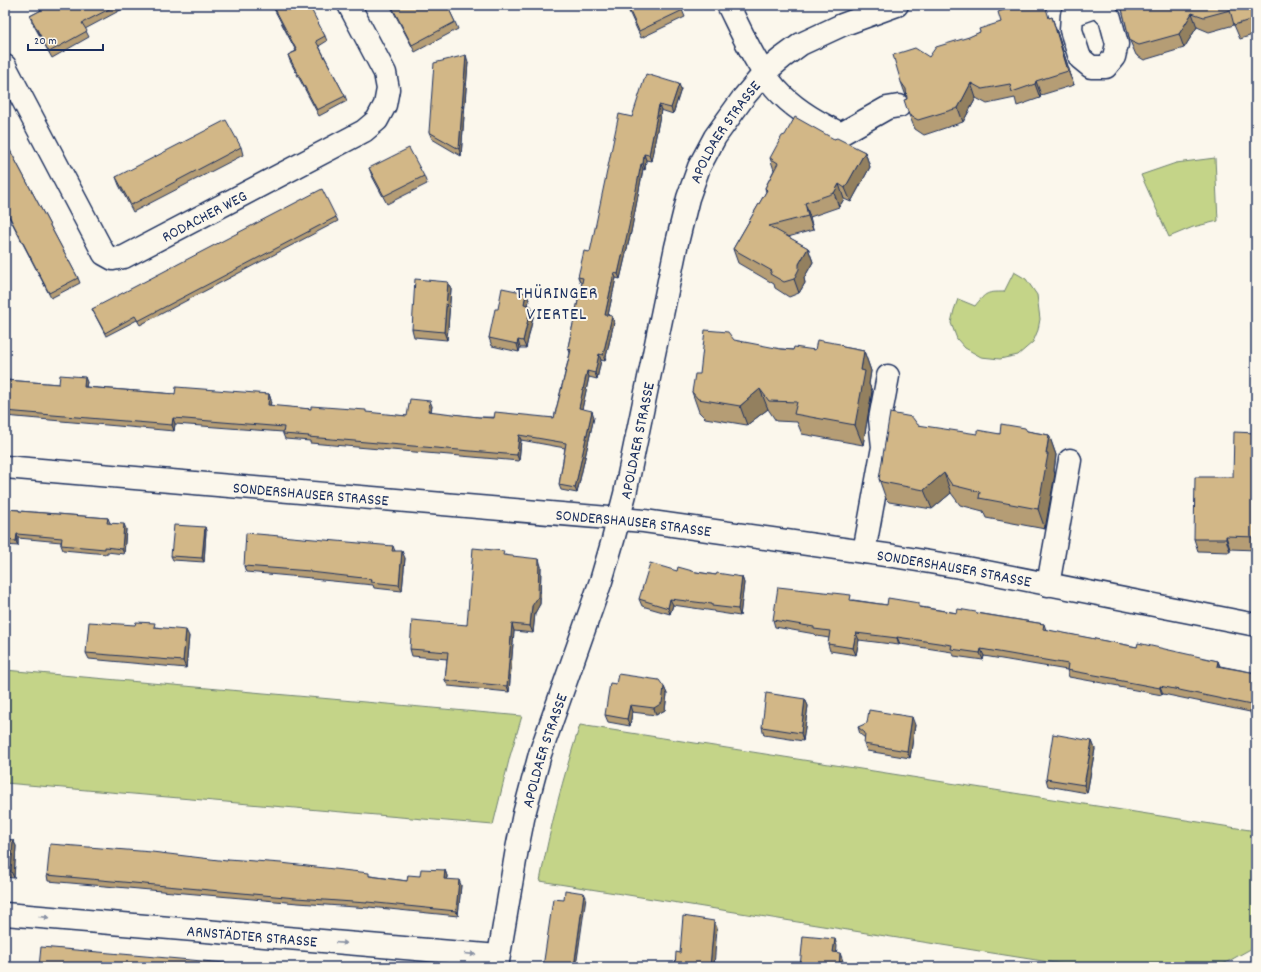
<svg xmlns="http://www.w3.org/2000/svg" width="1261" height="972" viewBox="0 0 1261 972" font-family="Dekko,sans-serif">
  <style>
    .green { fill: #c4d488; stroke: #708273 }
    .lines { fill: none; stroke-linecap: round; stroke-linejoin: round }
    .minor-casing { stroke: #1b2f5e; stroke-width: 25 }
    .minor { stroke: #fbf7ec; stroke-width: 22 }
    .wall { fill: #b59d74; stroke: #1b2f5e }
    .shaded-wall { fill: #93805e; stroke: #1b2f5e }
    .building { fill: #d2b787; stroke: #1b2f5e }
    .oneway { fill: #8b93a5 }
    .labels { text-anchor: middle; stroke-width: 4; stroke-linejoin: round; paint-order: stroke }
    .street-label { font-size: 16px; fill: #1b2f5e; stroke: #fbf7ec }
    .quarter-label { font-size: 18px; letter-spacing: 1px; fill: #1b2f5e; stroke: #fbf7ec }
  </style>
  <rect width="100%" height="100%" fill="#fbf7ec"/>
  <filter id="ink" filterUnits="userSpaceOnUse"><feTurbulence type="fractalNoise" baseFrequency=".025" numOctaves="2"/><feDisplacementMap in="SourceGraphic" scale="8" xChannelSelector="R" yChannelSelector="G"/><feConvolveMatrix kernelMatrix="1 2 1 2 8 2 1 2 1" color-interpolation-filters="sRGB"/></filter>
  <g filter="url(#ink)">
    <g class="green">
      <polygon points="1215,158 1218,221 1193,227 1169,237 1141,175 1176,163"/>
      <path d="M1014,272l12,7 11,16 3,24 -2,11 -5,12 -15,13 -18,4 -19,-2 -16,-9 -8,-9 -6,-16 3,-13 4,-11 17,7c11,-14 12,-14 29,-14z"/>
      <polygon points="5,670 522,716 510,756 493,825 5,783"/>
      <path d="M580,725l676,106v115l-38,21h-138l-540,-86c10,-53 23,-104 40,-156z"/>
    </g>
    <g class="lines">
      <defs>
        <g id="minor">
          <path d="M728,5c14,28 31,68 54,90 17,17 38,28 59,39l46,-26 12,-2"/>
          <polygon points="1098,6 1110,18 1117,44 1114,57 1106,67 1091,67 1080,58 1071,30 1072,15"/>
          <path id="s1" d="M5,66l99,188 9,5 11,-2 240,-126 13,-11 8,-15 3,-16 -3,-16 -36,-68"/>
          <path id="s2" d="M5,467l639,54 249,35 73,12 290,57"/>
          <polyline points="864,552 883,447 880,419 888,376"/>
          <polyline points="1048,585 1070,460"/>
          <path id="s3" d="M5,914l493,42"/>
          <path id="s4" d="M497,967l20,-118 7,-35 16,-60 61,-173 12,-41 12,-46 51,-247 12,-49 11,-31 16,-30 28,-39 22,-26 17,-14 19,-14 41,-19 55,-20"/>
        </g>
      </defs>
      <use href="#minor" class="minor-casing"/>
      <use href="#minor" class="minor"/>
    </g>
    <g class="wall">
      <polygon points="51,5 130,5 85,29 89,37 52,58 32,22 30,16"/>
      <polygon points="272,5 307,5 325,36 327,41 319,46 345,96 347,101 319,116 290,61 288,55 296,51"/>
      <polygon points="390,5 447,5 455,22 458,29 415,52"/>
      <polygon points="626,5 680,5 685,17 641,38"/>
      <polygon points="1121,5 1256,5 1256,34 1240,39 1234,25 1209,32 1197,27 1184,48 1144,60 1136,55 1130,41"/>
      <polygon points="1022,7 1050,18 1057,32 1074,85 1041,95 1040,98 1017,106 1015,98 987,104 976,98 963,122 924,135 915,129 909,115 906,96 901,82 929,57 1001,22"/>
      <polygon points="468,62 461,156 432,139 429,132"/>
      <polygon points="681,89 673,114 661,110 651,161 646,160 645,170 643,169 631,232 620,279 616,278 608,315 614,322 605,361 601,360 597,379 589,377 582,409 594,417 577,493 561,490 559,485 565,448 521,440 519,461 310,443 310,441 285,439 283,434 283,432 175,424 174,431 5,416 5,380 59,384 87,382 86,387 175,394 269,394 271,400 270,406 311,409 367,413 407,416 432,406 431,412 478,417 554,418 570,353 568,347 582,283 580,282 578,277 590,252 632,117"/>
      <polygon points="834,139 865,152 870,167 851,202 844,199 839,207 810,217 813,230 788,237 808,248 813,262 804,278 805,283 799,293 789,297 775,288 774,284 738,263 733,249 766,192 765,188 774,170 770,158"/>
      <polygon points="5,141 78,278 80,283 51,298 5,209"/>
      <polygon points="241,147 243,155 133,212 119,185 116,177"/>
      <polygon points="369,168 424,176 427,184 387,204 372,176"/>
      <polygon points="336,217 338,221 140,325 137,320 106,336 94,313 92,309"/>
      <polygon points="448,282 451,289 447,340 414,337 412,329"/>
      <polygon points="526,293 529,300 528,305 534,313 526,348 520,348 519,352 492,346 489,338 498,309"/>
      <polygon points="843,347 864,351 871,371 869,384 872,391 863,445 802,434 797,422 776,421 768,409 747,425 705,418 699,412 692,392 700,374 781,349 793,350 815,350"/>
      <polygon points="1027,431 1049,435 1056,455 1054,471 1055,474 1045,529 986,518 983,511 960,505 951,493 932,509 889,502 886,499 879,479 977,434 1000,434"/>
      <polygon points="1256,433 1256,550 1230,549 1230,552 1198,551 1194,539 1233,477"/>
      <polygon points="5,509 19,510 19,511 108,518 110,523 126,529 124,554 107,552 107,554 63,550 61,545 61,542 18,538 18,546 5,545"/>
      <polygon points="205,527 206,531 204,562 173,560 171,556"/>
      <polygon points="393,546 395,551 405,558 402,591 374,588 373,585 312,579 312,578 246,572 244,566"/>
      <polygon points="505,555 541,566 540,604 535,613 533,633 514,631 509,692 448,686 445,680 447,659 412,656 410,649 467,625"/>
      <polygon points="677,571 696,572 716,575 742,577 744,583 740,616 714,612 714,611 673,605 670,614 642,606 639,599"/>
      <polygon points="853,600 887,605 921,607 957,613 977,613 1044,624 1046,630 1137,647 1218,661 1220,666 1256,673 1256,719 1252,719 1250,712 1163,694 1162,695 1119,687 1119,686 1069,677 1067,670 984,656 983,660 954,656 952,652 900,644 899,645 859,640 856,655 830,651 828,644 829,638 817,636 815,634 775,627 773,620"/>
      <polygon points="156,627 189,636 186,668 89,659 86,653"/>
      <polygon points="664,687 667,694 665,710 656,715 632,712 630,726 608,722 605,715"/>
      <polygon points="805,699 808,706 803,741 764,735 762,727"/>
      <polygon points="915,725 910,758 867,751 864,744 865,738 860,734 858,727"/>
      <polygon points="1092,741 1095,749 1087,793 1048,786 1046,779"/>
      <polygon points="5,839 13,840 16,846 14,878 5,877"/>
      <polygon points="445,870 447,876 447,879 461,885 458,916 369,907 369,908 298,903 48,881 47,875 370,876 407,881 420,876"/>
    </g>
    <g class="shaded-wall">
      <polygon points="1192,13 1197,27 1184,48 1179,34"/>
      <polygon points="1256,13 1256,27 1253,19"/>
      <polygon points="1052,17 1057,32 1074,85 1068,71"/>
      <polygon points="466,55 468,62 461,156 459,149"/>
      <polygon points="1036,81 1041,95 1040,98 1035,84"/>
      <polygon points="971,83 976,98 963,122 958,108"/>
      <polygon points="679,84 681,89 673,114 671,108"/>
      <polygon points="659,105 661,110 651,161 649,155"/>
      <polygon points="865,152 870,167 851,202 845,188"/>
      <polygon points="644,154 646,160 645,170 643,164"/>
      <polygon points="641,164 643,169 631,232 620,279 618,274"/>
      <polygon points="839,184 844,199 839,207 834,193"/>
      <polygon points="805,203 810,217 813,230 808,216"/>
      <polygon points="808,248 813,262 804,278 805,283 799,293 794,279 799,264"/>
      <polygon points="614,273 616,278 607,320 605,315"/>
      <polygon points="448,282 451,289 447,340 444,332"/>
      <polygon points="526,293 529,300 527,312 524,304"/>
      <polygon points="531,306 534,313 526,348 523,341"/>
      <polygon points="612,316 614,322 605,361 603,355"/>
      <polygon points="518,340 520,348 519,352 517,344"/>
      <polygon points="864,351 871,371 869,384 872,391 863,445 855,425 861,370"/>
      <polygon points="599,354 601,360 597,379 595,373"/>
      <polygon points="587,371 589,377 581,414 579,408"/>
      <polygon points="85,377 87,382 85,392 84,387"/>
      <polygon points="760,389 768,409 747,425 740,406"/>
      <polygon points="269,394 271,400 270,411 268,405"/>
      <polygon points="430,401 432,406 430,417 428,411"/>
      <polygon points="592,411 594,417 577,493 575,488"/>
      <polygon points="173,418 175,424 174,431 172,425"/>
      <polygon points="519,435 521,440 519,461 517,455"/>
      <polygon points="1049,435 1056,455 1054,471 1055,474 1045,529 1038,509"/>
      <polygon points="944,473 951,493 932,509 924,490"/>
      <polygon points="124,524 126,529 124,554 122,549"/>
      <polygon points="205,527 206,531 204,562 202,558"/>
      <polygon points="17,534 18,538 18,546 16,541"/>
      <polygon points="1226,536 1230,549 1230,552 1226,539"/>
      <polygon points="402,551 405,558 402,591 399,585"/>
      <polygon points="539,559 541,566 540,604 535,613 533,633 530,626 532,606"/>
      <polygon points="742,577 744,583 740,616 738,609"/>
      <polygon points="670,599 673,605 670,614 668,608"/>
      <polygon points="512,624 514,631 509,692 507,686"/>
      <polygon points="186,630 189,636 186,668 183,661"/>
      <polygon points="856,633 859,640 856,655 853,648"/>
      <polygon points="897,637 900,644 899,645 897,638"/>
      <polygon points="981,649 984,656 983,660 980,653"/>
      <polygon points="1218,661 1220,668 1217,666"/>
      <polygon points="1160,686 1163,694 1162,695 1160,688"/>
      <polygon points="664,687 667,694 665,710 656,715 654,708"/>
      <polygon points="805,699 808,706 803,741 801,733"/>
      <polygon points="630,705 632,712 630,726 627,719"/>
      <polygon points="912,717 915,725 910,758 907,751"/>
      <polygon points="1092,741 1095,749 1087,793 1084,785"/>
      <polygon points="13,840 16,846 14,878 11,871"/>
      <polygon points="445,870 447,876 446,884 444,879"/>
      <polygon points="459,880 461,885 458,916 456,911"/>
      <polygon points="584,893 586,897 576,967 574,967"/>
      <polygon points="714,921 717,928 714,967 710,967"/>
      <polygon points="835,939 837,946 836,960 833,952"/>
      <polygon points="840,953 843,961 842,967 839,967"/>
    </g>
    <g class="building">
      <polygon points="51,5 117,5 82,23 87,31 49,52 30,16"/>
      <polygon points="273,5 307,5 309,9 311,9 325,36 316,41 345,96 317,110 288,55 297,51"/>
      <polygon points="391,5 447,5 455,22 412,45"/>
      <polygon points="627,5 680,5 683,10 639,31"/>
      <polygon points="1019,5 1022,7 1027,5 1045,5 1049,18 1052,17 1068,71 1036,81 1035,84 1012,92 1010,84 982,89 971,83 958,108 918,120 909,115 904,100 907,99 906,89 901,82 893,55 915,48 929,57 936,47 969,37 980,32 979,29 1001,22 998,12"/>
      <polygon points="1121,5 1256,5 1256,13 1253,19 1234,25 1230,10 1204,17 1192,13 1179,34 1139,45 1130,41"/>
      <polygon points="466,55 459,149 429,132 434,63"/>
      <polygon points="646,74 679,84 671,108 659,105 649,155 644,154 643,164 641,164 629,226 618,274 614,273 605,315 612,316 603,355 599,354 595,373 587,371 579,408 592,411 575,488 559,485 566,443 519,435 517,455 308,437 309,436 283,434 284,427 173,418 172,425 5,411 5,380 59,384 60,375 85,377 84,387 175,394 176,387 269,394 268,405 311,409 311,406 338,408 366,410 366,412 407,416 410,399 430,401 428,411 478,417 494,418 495,412 554,418 571,350 568,347 583,278 578,277 584,251 590,252 619,114 632,117"/>
      <polygon points="795,117 834,139 837,138 865,152 845,188 839,184 834,193 805,203 808,216 769,226 808,248 799,264 799,269 794,279 784,282 770,274 772,271 733,249 767,190 765,188 778,163 770,158 782,136 785,135"/>
      <polygon points="226,120 241,147 131,205 116,177"/>
      <polygon points="5,141 78,278 49,293 5,208"/>
      <polygon points="409,148 424,176 384,196 369,168"/>
      <polygon points="322,189 336,217 138,321 135,316 105,333 92,309"/>
      <polygon points="415,279 448,282 444,332 412,329"/>
      <polygon points="502,288 526,293 524,304 531,306 523,341 518,340 517,344 489,338 495,309 498,309"/>
      <polygon points="705,330 728,332 734,340 781,349 793,350 794,347 815,350 817,340 840,344 843,347 864,351 861,370 865,371 855,425 794,414 797,402 769,401 760,389 740,406 698,399 692,392 695,374 700,374"/>
      <polygon points="890,413 912,417 918,425 977,434 977,430 1000,434 1001,424 1025,428 1027,431 1049,435 1046,454 1048,454 1038,509 979,498 980,492 952,485 944,473 924,490 882,482 879,479"/>
      <polygon points="1234,432 1256,433 1256,537 1226,536 1226,539 1194,539 1195,477 1233,477"/>
      <polygon points="5,509 19,510 19,511 108,518 107,523 124,524 122,549 105,547 105,549 61,545 62,538 17,534 16,541 5,540"/>
      <polygon points="174,525 205,527 202,558 171,556"/>
      <polygon points="246,533 393,546 392,551 402,551 399,585 371,582 372,579 310,572 310,571 244,566"/>
      <polygon points="473,548 504,551 503,555 539,559 538,597 532,606 530,626 512,624 507,686 445,680 448,652 410,649 412,620 467,625"/>
      <polygon points="650,563 677,571 678,567 696,572 716,575 717,573 742,577 738,609 712,606 712,604 670,599 668,608 639,599"/>
      <polygon points="778,587 851,595 850,600 887,605 888,598 919,603 919,607 957,613 958,609 976,612 976,613 1044,624 1043,629 1137,647 1138,643 1218,661 1217,666 1256,673 1256,713 1250,712 1251,705 1160,686 1160,688 1117,680 1117,679 1067,670 1068,664 981,649 980,653 951,649 952,645 897,637 897,638 856,633 853,648 828,644 830,631 814,629 814,627 773,620"/>
      <polygon points="89,622 135,625 136,622 155,623 154,627 186,630 183,661 86,653"/>
      <polygon points="618,674 659,680 664,687 662,703 654,708 630,705 627,719 605,715 610,683 616,684"/>
      <polygon points="766,693 805,699 801,733 762,727"/>
      <polygon points="869,710 912,717 907,751 864,744 865,733 858,727 867,723"/>
      <polygon points="1053,734 1092,741 1084,785 1046,779"/>
      <polygon points="5,839 13,840 11,871 5,871"/>
      <polygon points="50,844 152,852 227,861 228,859 281,863 369,873 369,876 407,881 408,875 420,876 421,869 445,870 444,879 459,880 456,911 367,902 367,903 296,898 47,875"/>
      <polygon points="565,890 584,893 574,967 543,967 553,899 564,900"/>
      <polygon points="683,916 714,921 710,967 675,967 676,952 680,953"/>
      <polygon points="803,936 835,939 833,952 840,953 839,967 800,967"/>
      <polygon points="41,947 271,967 39,967"/>
    </g>
    <defs><path id="oneway-solid" d="M-6-.8H1V-3.2L6.5 0L1 3.2V.8H-6Z"/></defs>
    <g class="oneway">
      <use href="#oneway-solid" transform="translate(44 917) rotate(5)"/>
      <use href="#oneway-solid" transform="translate(341 943) rotate(5)"/>
      <use href="#oneway-solid" transform="translate(470 954) rotate(5)"/>
    </g>
  </g>
  <g class="labels">
    <g class="street-label">
      <text dy="6" stroke="none"><textPath href="#s4" startOffset="870">APOLDAER STRASSE</textPath></text>
      <text dy="6" stroke="none"><textPath href="#s1" startOffset="324">RODACHER WEG</textPath></text>
      <text dy="6" stroke="none"><textPath href="#s4" startOffset="546">APOLDAER STRASSE</textPath></text>
      <text dy="6" stroke="none"><textPath href="#s2" startOffset="307">SONDERSHAUSER STRASSE</textPath></text>
      <text dy="6" stroke="none"><textPath href="#s2" startOffset="631">SONDERSHAUSER STRASSE</textPath></text>
      <text dy="6" stroke="none"><textPath href="#s2" startOffset="955">SONDERSHAUSER STRASSE</textPath></text>
      <text dy="6" stroke="none"><textPath href="#s4" startOffset="222">APOLDAER STRASSE</textPath></text>
      <text dy="6" stroke="none"><textPath href="#s3" startOffset="248">ARNSTÄDTER STRASSE</textPath></text>
    </g>
    <g class="quarter-label">
      <text x="557" y="298">THÜRINGER<tspan x="557" dy="21">VIERTEL</tspan></text>
    </g>
  </g>
  <rect width="1261" height="972" fill="none" stroke="#fbf7ec" stroke-width="20"/>
  <rect x="10" y="10" width="1241" height="952" fill="none" stroke="#1b2f5e" stroke-width="1.5" filter="url(#ink)"/>
  <path d="M28 44v6h75v-6" fill="none" stroke="#1b2f5e" stroke-width="2"/>
  <text x="34" y="44" font-size="12" fill="#1b2f5e" stroke="#fbf7ec" stroke-width="3" paint-order="stroke">20 m</text>
</svg>
